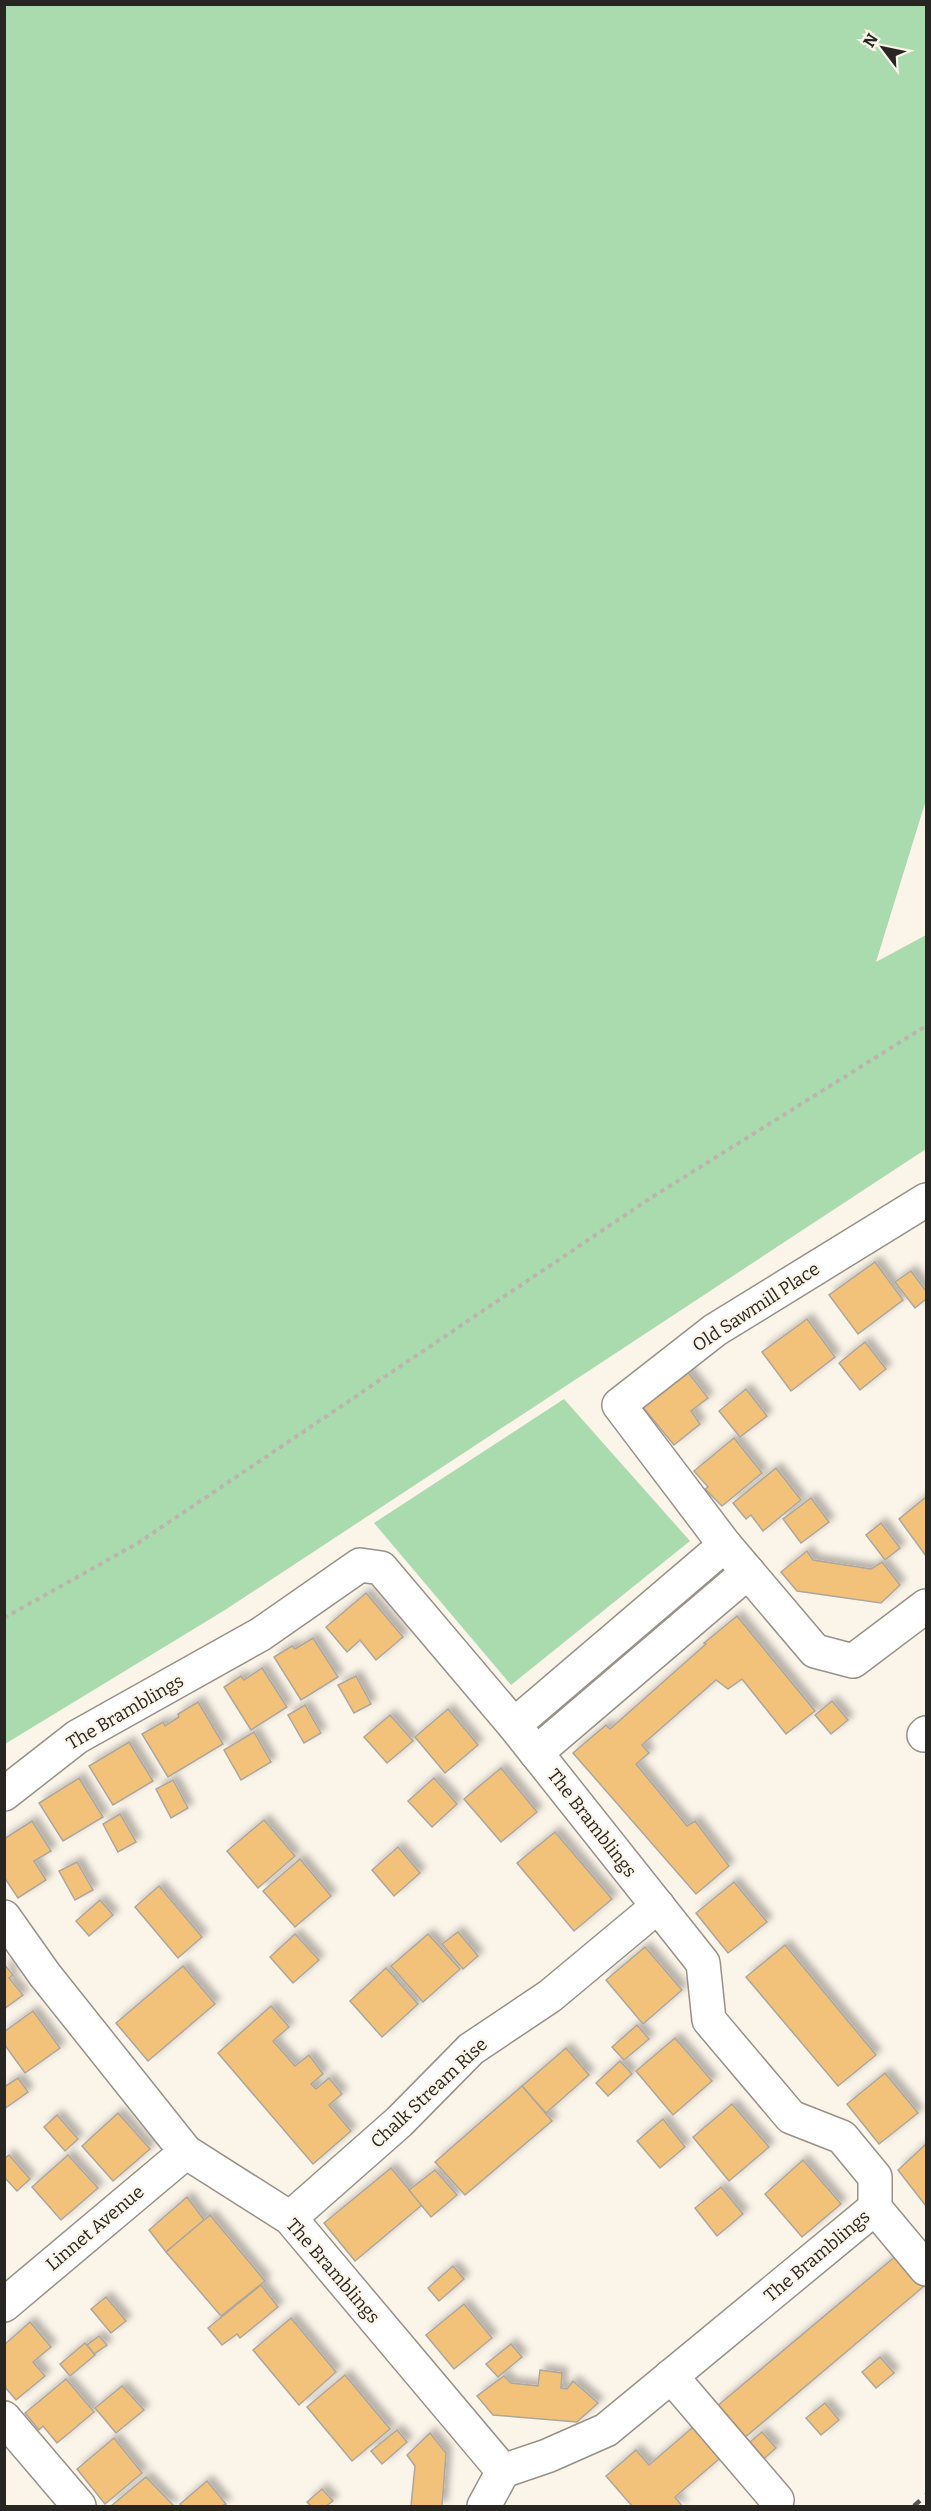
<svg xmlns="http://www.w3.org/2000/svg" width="931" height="2511" viewBox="0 0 931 2511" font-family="Bitter,serif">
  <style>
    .green { fill: #aadbae }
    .building { fill: #f2c27a; stroke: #ada69c; stroke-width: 1.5; filter: url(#shadow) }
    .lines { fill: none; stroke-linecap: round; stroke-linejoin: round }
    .minor-casing { stroke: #989188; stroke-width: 36 }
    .path { stroke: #bbb5ac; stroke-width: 4; stroke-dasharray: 4.5 4.5; stroke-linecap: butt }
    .minor { stroke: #fff; stroke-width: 33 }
    .rail { stroke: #595650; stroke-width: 4.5; stroke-dasharray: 8 8; stroke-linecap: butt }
    .labels { text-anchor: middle; stroke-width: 4.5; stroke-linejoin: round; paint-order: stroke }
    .street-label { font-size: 18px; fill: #282622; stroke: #fbf4e9 }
  </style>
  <defs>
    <filter id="shadow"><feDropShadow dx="5.5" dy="-5.5" stdDeviation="3" flood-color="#0004"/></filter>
  </defs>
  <rect width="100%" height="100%" fill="#fbf4e9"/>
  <g class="green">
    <polygon points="5,4 926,5 926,800 876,962 926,935 926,1149 225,1610 5,1744"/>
    <polygon points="564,1399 690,1541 511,1685 374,1523"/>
  </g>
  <g class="building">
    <polygon points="875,1262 903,1300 858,1334 829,1295"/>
    <polygon points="911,1271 926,1291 926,1299 915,1308 895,1282"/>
    <polygon points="807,1319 835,1357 791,1391 762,1352"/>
    <polygon points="865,1342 886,1369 860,1390 839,1363"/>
    <polygon points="687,1371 708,1398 691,1411 700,1424 674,1445 642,1406"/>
    <polygon points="746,1389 767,1416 740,1437 719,1411"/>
    <polygon points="734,1438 762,1473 722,1506 705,1489 708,1487 694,1471"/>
    <polygon points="776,1468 801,1500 763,1531 751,1515 746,1519 733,1503"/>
    <polygon points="926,1497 926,1556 899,1519"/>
    <polygon points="811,1498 829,1522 801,1543 783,1519"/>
    <polygon points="881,1523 900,1548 885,1560 866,1535"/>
    <polygon points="807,1551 813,1560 871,1569 882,1562 900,1585 881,1603 797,1591 781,1572"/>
    <polygon points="366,1593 403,1637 376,1660 360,1640 347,1652 326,1627"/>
    <polygon points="737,1616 815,1711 786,1734 742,1679 728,1689 716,1680 642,1745 649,1753 636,1764 687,1826 695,1821 729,1866 696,1894 573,1753 606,1725 610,1729 706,1644 704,1643"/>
    <polygon points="313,1638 338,1677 301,1700 274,1657 292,1646 295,1649"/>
    <polygon points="262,1668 287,1707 251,1730 224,1687 241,1676 244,1680"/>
    <polygon points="356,1676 371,1704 354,1713 338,1685"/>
    <polygon points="832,1701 848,1720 831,1734 815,1715"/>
    <polygon points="198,1702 223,1744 168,1777 142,1734 163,1722 165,1726 179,1717 178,1714"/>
    <polygon points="305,1705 321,1733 304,1743 288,1715"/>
    <polygon points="448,1709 478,1745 445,1773 415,1737"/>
    <polygon points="390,1715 413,1741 387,1763 364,1737"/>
    <polygon points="254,1732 271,1762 241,1780 224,1750"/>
    <polygon points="129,1742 153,1781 113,1805 89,1766"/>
    <polygon points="501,1768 537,1812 501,1842 464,1799"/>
    <polygon points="79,1778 103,1817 63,1841 39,1803"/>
    <polygon points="434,1778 457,1804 432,1827 408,1801"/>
    <polygon points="173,1780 188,1808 171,1818 156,1789"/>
    <polygon points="120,1814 136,1842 118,1852 103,1824"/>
    <polygon points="264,1820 295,1856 258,1888 227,1851"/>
    <polygon points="32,1821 51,1851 34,1861 46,1880 18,1898 4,1877 4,1839"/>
    <polygon points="555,1832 612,1899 574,1931 517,1863"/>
    <polygon points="398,1847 420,1873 394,1896 372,1870"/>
    <polygon points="300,1859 331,1896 295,1927 263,1891"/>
    <polygon points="77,1862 93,1890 75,1900 59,1871"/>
    <polygon points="734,1882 767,1922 728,1953 696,1913"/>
    <polygon points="159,1886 202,1937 178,1958 135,1907"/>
    <polygon points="100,1900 113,1915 89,1936 76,1921"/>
    <polygon points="458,1932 478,1956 463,1969 442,1944"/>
    <polygon points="295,1934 319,1960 293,1983 270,1957"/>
    <polygon points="428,1934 460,1969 423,2002 391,1966"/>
    <polygon points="785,1945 876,2055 838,2086 746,1977"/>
    <polygon points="645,1947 682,1990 643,2024 606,1980"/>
    <polygon points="4,1964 13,1975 9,1978 23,1995 4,2009"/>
    <polygon points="183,1966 215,2004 148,2061 116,2023"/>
    <polygon points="386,1968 418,2004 382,2037 350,2001"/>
    <polygon points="271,2006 289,2027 273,2041 295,2066 309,2055 323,2074 311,2084 316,2089 329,2078 342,2094 329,2105 351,2131 313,2164 218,2053"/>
    <polygon points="33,2011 60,2048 25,2073 4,2044 4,2032"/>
    <polygon points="637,2025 649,2039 624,2060 612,2047"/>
    <polygon points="675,2038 712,2081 673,2115 636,2071"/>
    <polygon points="566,2048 589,2075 546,2113 522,2086"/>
    <polygon points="620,2061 632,2074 608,2096 596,2083"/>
    <polygon points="885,2073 918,2113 879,2144 847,2104"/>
    <polygon points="18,2078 28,2092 4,2109 4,2087"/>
    <polygon points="522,2086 552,2121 465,2195 435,2162"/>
    <polygon points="732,2104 769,2147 729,2181 693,2137"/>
    <polygon points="118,2113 150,2149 113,2181 82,2146"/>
    <polygon points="57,2115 78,2139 65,2151 44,2127"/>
    <polygon points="663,2119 685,2147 660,2168 637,2141"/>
    <polygon points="926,2144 926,2206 898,2170"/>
    <polygon points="9,2155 30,2179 17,2191 4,2177 4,2159"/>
    <polygon points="68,2155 98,2188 61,2220 32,2187"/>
    <polygon points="803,2160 841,2204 802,2237 765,2194"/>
    <polygon points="391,2168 422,2205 355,2261 324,2223"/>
    <polygon points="435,2170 457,2195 431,2217 409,2190"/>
    <polygon points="721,2187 743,2214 717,2236 695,2208"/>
    <polygon points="187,2197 204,2220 166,2252 149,2230"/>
    <polygon points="210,2215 265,2281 221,2316 166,2252"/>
    <polygon points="897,2255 923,2287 743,2439 716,2407"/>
    <polygon points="453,2266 464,2279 439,2301 428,2288"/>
    <polygon points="261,2285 278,2307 240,2338 237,2334 222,2345 208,2328"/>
    <polygon points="106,2297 126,2321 111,2333 91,2309"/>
    <polygon points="464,2304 492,2338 454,2369 426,2335"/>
    <polygon points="291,2318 336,2372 299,2405 253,2350"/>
    <polygon points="30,2322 51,2347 33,2362 45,2376 16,2400 4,2386 4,2345"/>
    <polygon points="99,2336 107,2345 94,2354 87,2345"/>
    <polygon points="85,2343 95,2355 70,2376 60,2364"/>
    <polygon points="511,2344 522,2357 498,2377 486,2364"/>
    <polygon points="880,2357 894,2373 876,2388 862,2372"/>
    <polygon points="540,2370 562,2373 561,2388 567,2389 573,2381 598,2403 577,2422 493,2415 477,2396 504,2376 511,2383 538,2386"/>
    <polygon points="345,2375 390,2429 352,2461 307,2407"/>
    <polygon points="66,2379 94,2412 57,2443 43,2426 39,2430 25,2413"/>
    <polygon points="122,2386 144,2410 116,2433 95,2408"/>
    <polygon points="825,2403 839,2420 821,2435 806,2418"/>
    <polygon points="699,2422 726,2453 675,2497 682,2506 632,2506 606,2476 636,2450 649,2465"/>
    <polygon points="397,2430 407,2442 382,2464 371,2451"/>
    <polygon points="762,2432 776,2448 758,2464 744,2447"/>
    <polygon points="430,2433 446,2453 442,2506 411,2506 415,2466 407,2455"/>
    <polygon points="114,2438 142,2473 105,2504 77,2469"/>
    <polygon points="146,2477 174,2506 111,2506"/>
    <polygon points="207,2481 226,2504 222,2506 182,2506 180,2504"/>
    <polygon points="322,2489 333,2501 326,2506 311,2506 307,2502"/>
  </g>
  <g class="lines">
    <defs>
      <g id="minor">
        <polyline points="725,1545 619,1405 715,1330 926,1200"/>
        <polyline points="514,1725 725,1545 815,1651 853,1661 926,1606"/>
        <polyline points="924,1735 926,1733"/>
        <polyline points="536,1753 748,1572"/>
        <polyline points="4,1794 77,1737 261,1634 360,1565 381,1568 514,1725 703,1963 709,2020 791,2117 842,2137 875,2177 875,2208 606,2430 547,2456 503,2471 290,2218 186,2152 45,1975 4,1917"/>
        <polyline points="875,2208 926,2269"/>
        <polyline points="290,2218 399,2122 471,2049 550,1996 658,1906"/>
        <polyline points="4,2305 186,2152"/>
        <polyline points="671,2376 777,2500"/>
        <polyline points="4,2418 79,2506"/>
        <polyline points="484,2506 503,2471"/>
      </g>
    </defs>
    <use href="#minor" class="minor-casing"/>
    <polyline class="path" points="4,1618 138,1543 649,1199 926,1026"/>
    <use href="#minor" class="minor"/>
    <polyline class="rail" points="914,2506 926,2495"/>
  </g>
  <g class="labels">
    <g class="street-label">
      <text transform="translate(756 1307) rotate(-33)" y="6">Old Sawmill Place</text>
      <text transform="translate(125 1712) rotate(-30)" y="6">The Bramblings</text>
      <text transform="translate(592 1823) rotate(52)" y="6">The Bramblings</text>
      <text transform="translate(429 2093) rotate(-43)" y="6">Chalk Stream Rise</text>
      <text transform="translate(95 2228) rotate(-40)" y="6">Linnet Avenue</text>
      <text transform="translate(817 2256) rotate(-40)" y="6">The Bramblings</text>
      <text transform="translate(333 2271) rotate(49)" y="6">The Bramblings</text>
    </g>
  </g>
  <rect width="931" height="2511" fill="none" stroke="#282622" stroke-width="12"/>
  <g transform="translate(883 48) rotate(302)" stroke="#fbf4e9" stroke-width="4.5" paint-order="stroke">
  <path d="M0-4.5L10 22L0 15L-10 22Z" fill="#282622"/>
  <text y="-9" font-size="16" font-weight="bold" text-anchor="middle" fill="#282622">N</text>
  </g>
</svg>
